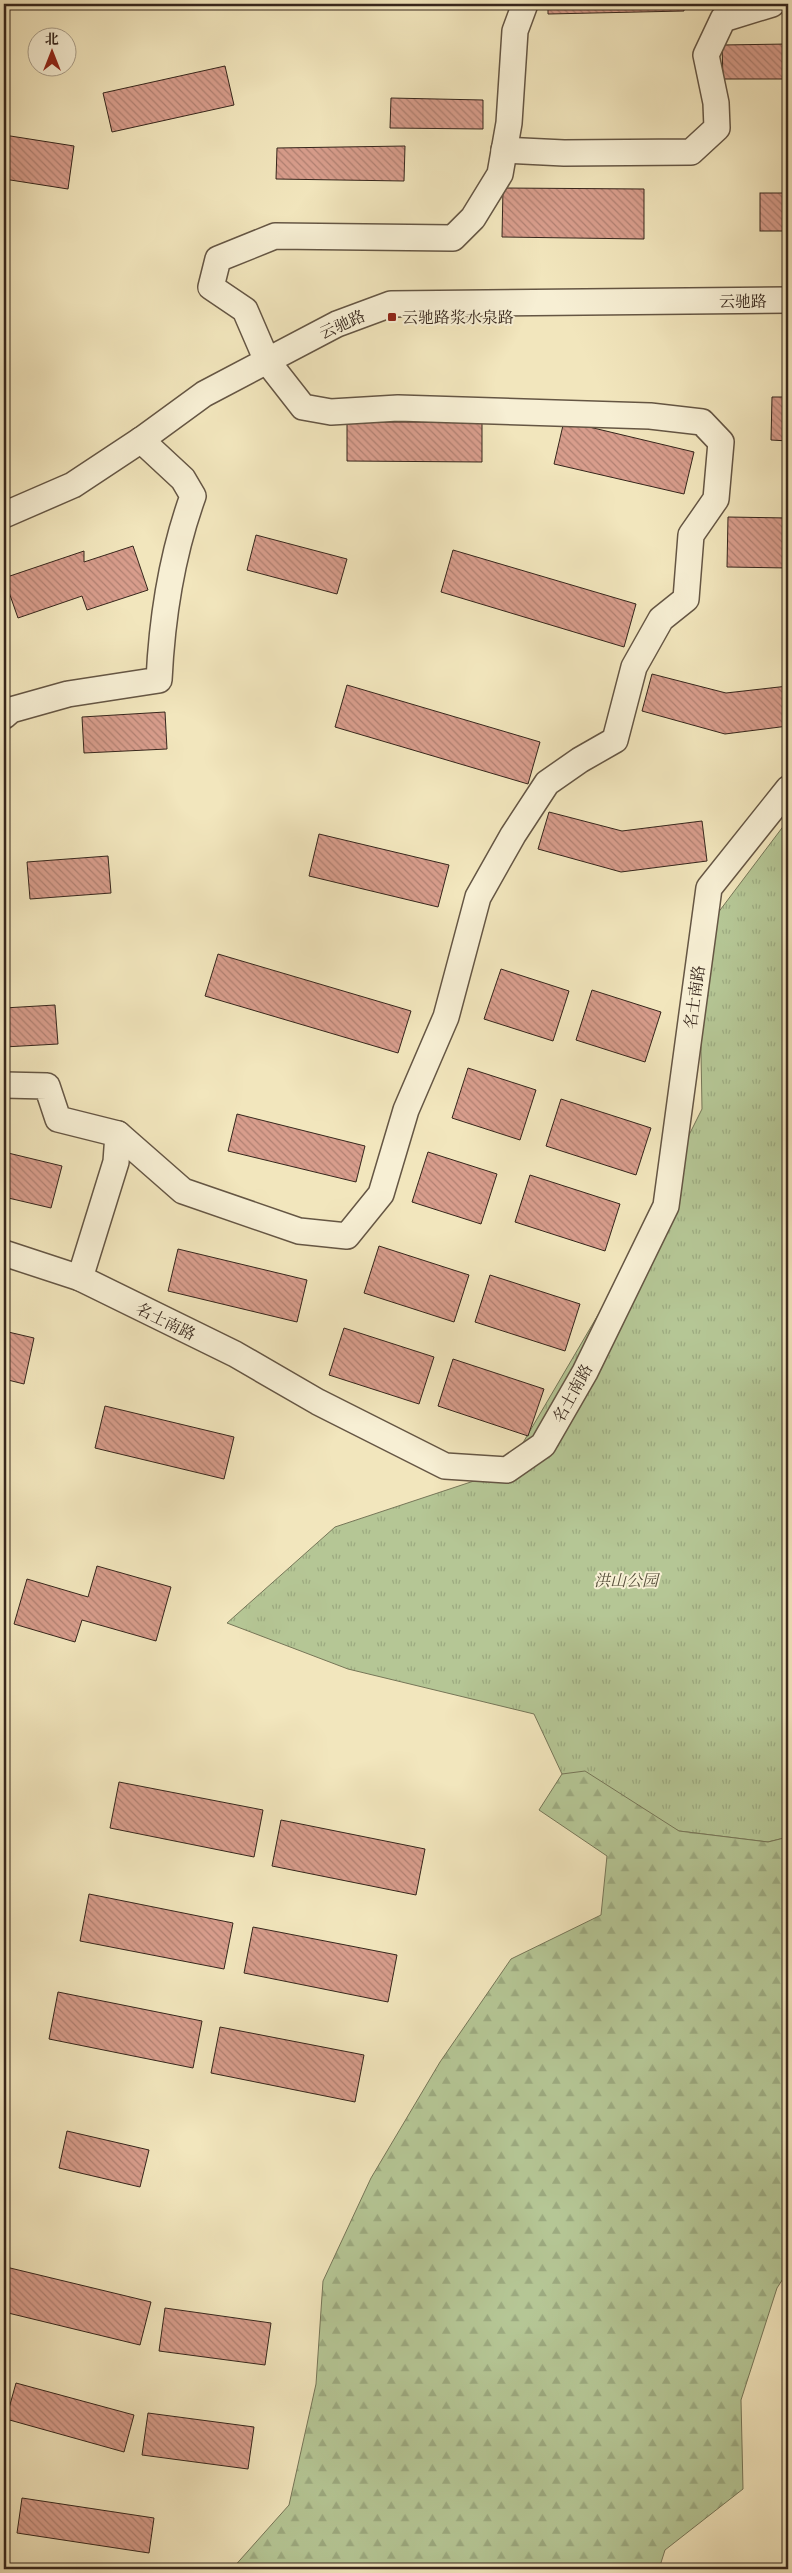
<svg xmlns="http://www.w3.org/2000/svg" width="792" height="2573" viewBox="0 0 792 2573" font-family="'IM FELL Double Pica','Noto Serif SC',serif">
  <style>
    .grass { fill: url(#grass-tufts); stroke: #767658 }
    .forest { fill: url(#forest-firs); stroke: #767658 }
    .building { fill: url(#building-back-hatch); stroke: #36261c }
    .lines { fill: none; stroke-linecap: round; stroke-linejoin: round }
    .minor-casing { stroke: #655644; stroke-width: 28 }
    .minor { stroke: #f7efd4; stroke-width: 25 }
    .poi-dot { fill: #8f2418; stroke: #f7efd4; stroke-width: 2 }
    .labels { text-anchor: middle; stroke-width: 4; stroke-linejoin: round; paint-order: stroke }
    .street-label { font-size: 16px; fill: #36261c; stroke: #f7efd4 }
    .poi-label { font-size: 16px; fill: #36261c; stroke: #f7efd4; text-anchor: start }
    .park-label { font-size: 16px; font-style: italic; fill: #564e3a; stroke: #f7efd4 }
  </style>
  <defs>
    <pattern id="grass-tufts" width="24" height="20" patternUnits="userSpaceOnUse" patternTransform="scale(1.25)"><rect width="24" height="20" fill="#b5c695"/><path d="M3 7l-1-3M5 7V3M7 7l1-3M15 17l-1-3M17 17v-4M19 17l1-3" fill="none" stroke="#9caa80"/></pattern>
    <pattern id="forest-firs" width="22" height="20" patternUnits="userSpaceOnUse" patternTransform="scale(1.25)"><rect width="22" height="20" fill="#b5c695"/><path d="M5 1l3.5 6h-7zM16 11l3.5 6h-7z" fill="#9caa80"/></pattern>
    <pattern id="building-back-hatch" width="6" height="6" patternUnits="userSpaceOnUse" patternTransform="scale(1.25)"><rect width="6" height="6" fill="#d89d8c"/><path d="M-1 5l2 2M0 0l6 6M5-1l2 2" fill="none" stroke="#b08072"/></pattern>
  </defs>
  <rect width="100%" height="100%" fill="#f2e6bd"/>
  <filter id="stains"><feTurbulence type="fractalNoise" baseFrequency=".004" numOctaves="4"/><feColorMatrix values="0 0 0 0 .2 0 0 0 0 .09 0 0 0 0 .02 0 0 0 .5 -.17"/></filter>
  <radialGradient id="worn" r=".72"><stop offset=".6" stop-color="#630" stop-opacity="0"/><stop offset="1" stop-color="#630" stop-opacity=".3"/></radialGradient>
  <polygon class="grass" points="788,820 788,1837 768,1842 679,1831 562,1774 534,1714 348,1669 227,1623 335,1527 507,1470 605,1303 702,1109 699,938"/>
  <polygon class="forest" points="585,1771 679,1831 768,1842 788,1837 788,2271 777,2288 741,2400 743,2489 665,2550 659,2569 232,2569 289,2505 316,2384 323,2281 371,2178 440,2062 511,1959 601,1915 607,1856 539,1810 562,1774"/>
  <g class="building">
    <polygon points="548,4 684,4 684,11 548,14"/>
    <polygon points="788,44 788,79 723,79 722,45"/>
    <polygon points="225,66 234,105 112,132 103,93"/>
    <polygon points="391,98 483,100 483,129 390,128"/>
    <polygon points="4,135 74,146 68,189 4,179"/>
    <polygon points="405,146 404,181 276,179 277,148"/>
    <polygon points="503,188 644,189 644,239 502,237"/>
    <rect x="760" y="193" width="28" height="38"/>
    <polygon points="772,397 788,397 788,441 771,440"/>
    <polygon points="564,421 694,452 684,494 554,464"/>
    <polygon points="347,422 482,422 482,462 347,461"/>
    <polygon points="728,517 788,518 788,568 727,567"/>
    <polygon points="256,535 347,559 337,594 247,570"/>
    <polygon points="133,546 148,590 87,610 82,596 18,618 4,578 84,551 84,562"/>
    <polygon points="453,550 636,604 624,647 441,592"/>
    <polygon points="652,674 726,693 788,686 788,726 725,734 642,711"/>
    <polygon points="347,685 540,742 528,784 335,727"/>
    <polygon points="165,712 167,749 84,753 82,717"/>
    <polygon points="549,812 622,831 702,821 707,861 621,872 538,849"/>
    <polygon points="319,834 449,865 438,907 309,876"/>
    <polygon points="108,856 111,893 30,899 27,862"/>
    <polygon points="218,954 411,1011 398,1053 205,996"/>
    <polygon points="501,969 569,991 553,1041 484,1019"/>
    <polygon points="592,990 661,1012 645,1062 576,1040"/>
    <polygon points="55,1005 58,1044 4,1047 4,1008"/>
    <polygon points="468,1068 536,1090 520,1140 452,1118"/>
    <polygon points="561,1099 651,1128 636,1175 546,1146"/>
    <polygon points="237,1114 365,1146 356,1182 228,1151"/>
    <polygon points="4,1152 62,1166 51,1208 4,1197"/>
    <polygon points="428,1152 497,1174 481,1224 412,1202"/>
    <polygon points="530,1175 620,1204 605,1251 515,1222"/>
    <polygon points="379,1246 469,1275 454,1322 364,1293"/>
    <polygon points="178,1249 307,1280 297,1322 168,1291"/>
    <polygon points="490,1275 580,1304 565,1351 475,1322"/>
    <polygon points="344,1328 434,1357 419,1404 329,1375"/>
    <polygon points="4,1331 34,1338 24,1384 4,1379"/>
    <polygon points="453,1359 544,1389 528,1436 438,1406"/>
    <polygon points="105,1406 234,1437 224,1479 95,1448"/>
    <polygon points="97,1566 171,1587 156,1641 82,1620 75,1642 14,1624 27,1579 88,1597"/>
    <polygon points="119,1782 263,1810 254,1857 110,1828"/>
    <polygon points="281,1820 425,1849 416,1895 272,1866"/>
    <polygon points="89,1894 233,1923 224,1969 80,1941"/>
    <polygon points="253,1927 397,1955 388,2002 244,1973"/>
    <polygon points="58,1992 202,2021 193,2068 49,2039"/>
    <polygon points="220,2027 364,2055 355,2102 211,2073"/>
    <polygon points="67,2131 149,2150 140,2187 59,2168"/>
    <polygon points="6,2267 151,2302 140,2345 4,2312"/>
    <polygon points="165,2308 271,2323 265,2365 159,2351"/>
    <polygon points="16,2383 134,2415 124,2452 6,2419"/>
    <polygon points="148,2413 254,2427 248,2469 142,2455"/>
    <polygon points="22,2498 154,2518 149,2553 17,2533"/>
  </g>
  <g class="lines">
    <defs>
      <g id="minor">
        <polyline points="504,150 564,153 691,152 717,128 716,103 706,55 723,19 772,4"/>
        <polyline points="4,515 73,485 141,440 204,394 337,324 391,304 788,300"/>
        <path d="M4,716l7,-6 57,-16 91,-14c3,-62 13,-126 34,-184l-10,-17 -42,-39"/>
        <polyline points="4,1085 47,1086 58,1119 118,1134 116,1162 80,1278"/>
        <polyline points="118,1134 183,1191 299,1231 347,1236 381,1194 406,1110 446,1017 478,897 513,835 547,783 580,760 615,740 634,667 661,619 686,599 691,535 716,499 721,442 702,422 650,416 398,408 331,412 303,407 267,361 245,310 211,287 218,259 275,236 453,238 473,218 500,174 509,123 515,31 525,4"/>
        <polyline points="4,1253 80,1278 235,1354 318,1402 445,1466 507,1470 543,1445 585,1372 666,1206 709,888 788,789"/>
      </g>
    </defs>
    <use href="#minor" class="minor-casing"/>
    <use href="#minor" class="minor"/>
  </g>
  <rect class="poi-dot" x="387" y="312" width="10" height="10" rx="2.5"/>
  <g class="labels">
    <g class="street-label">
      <text x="743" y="307">云驰路</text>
      <text transform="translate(342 324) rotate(-24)" y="6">云驰路</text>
      <text transform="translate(694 997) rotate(-82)" y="6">名士南路</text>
      <text transform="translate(166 1321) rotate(26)" y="6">名士南路</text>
      <text transform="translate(572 1393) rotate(-61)" y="6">名士南路</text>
    </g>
    <g class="poi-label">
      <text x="402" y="323">云驰路浆水泉路</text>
    </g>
    <g class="park-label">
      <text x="626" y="1586">洪山公园</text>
    </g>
  </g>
  <rect width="792" height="2573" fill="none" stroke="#f2e6bd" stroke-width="20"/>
  <rect x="5" y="5" width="782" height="2563" fill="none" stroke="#36261c" stroke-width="2.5"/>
  <rect x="10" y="10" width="772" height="2553" fill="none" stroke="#36261c"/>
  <g transform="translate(52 52)"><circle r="24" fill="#f7efd4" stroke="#aa9f8a"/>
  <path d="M0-4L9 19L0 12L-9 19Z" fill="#8f2418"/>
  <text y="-8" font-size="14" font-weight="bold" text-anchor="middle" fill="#36261c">北</text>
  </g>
  <rect width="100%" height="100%" filter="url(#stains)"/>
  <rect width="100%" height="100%" fill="url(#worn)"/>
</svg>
